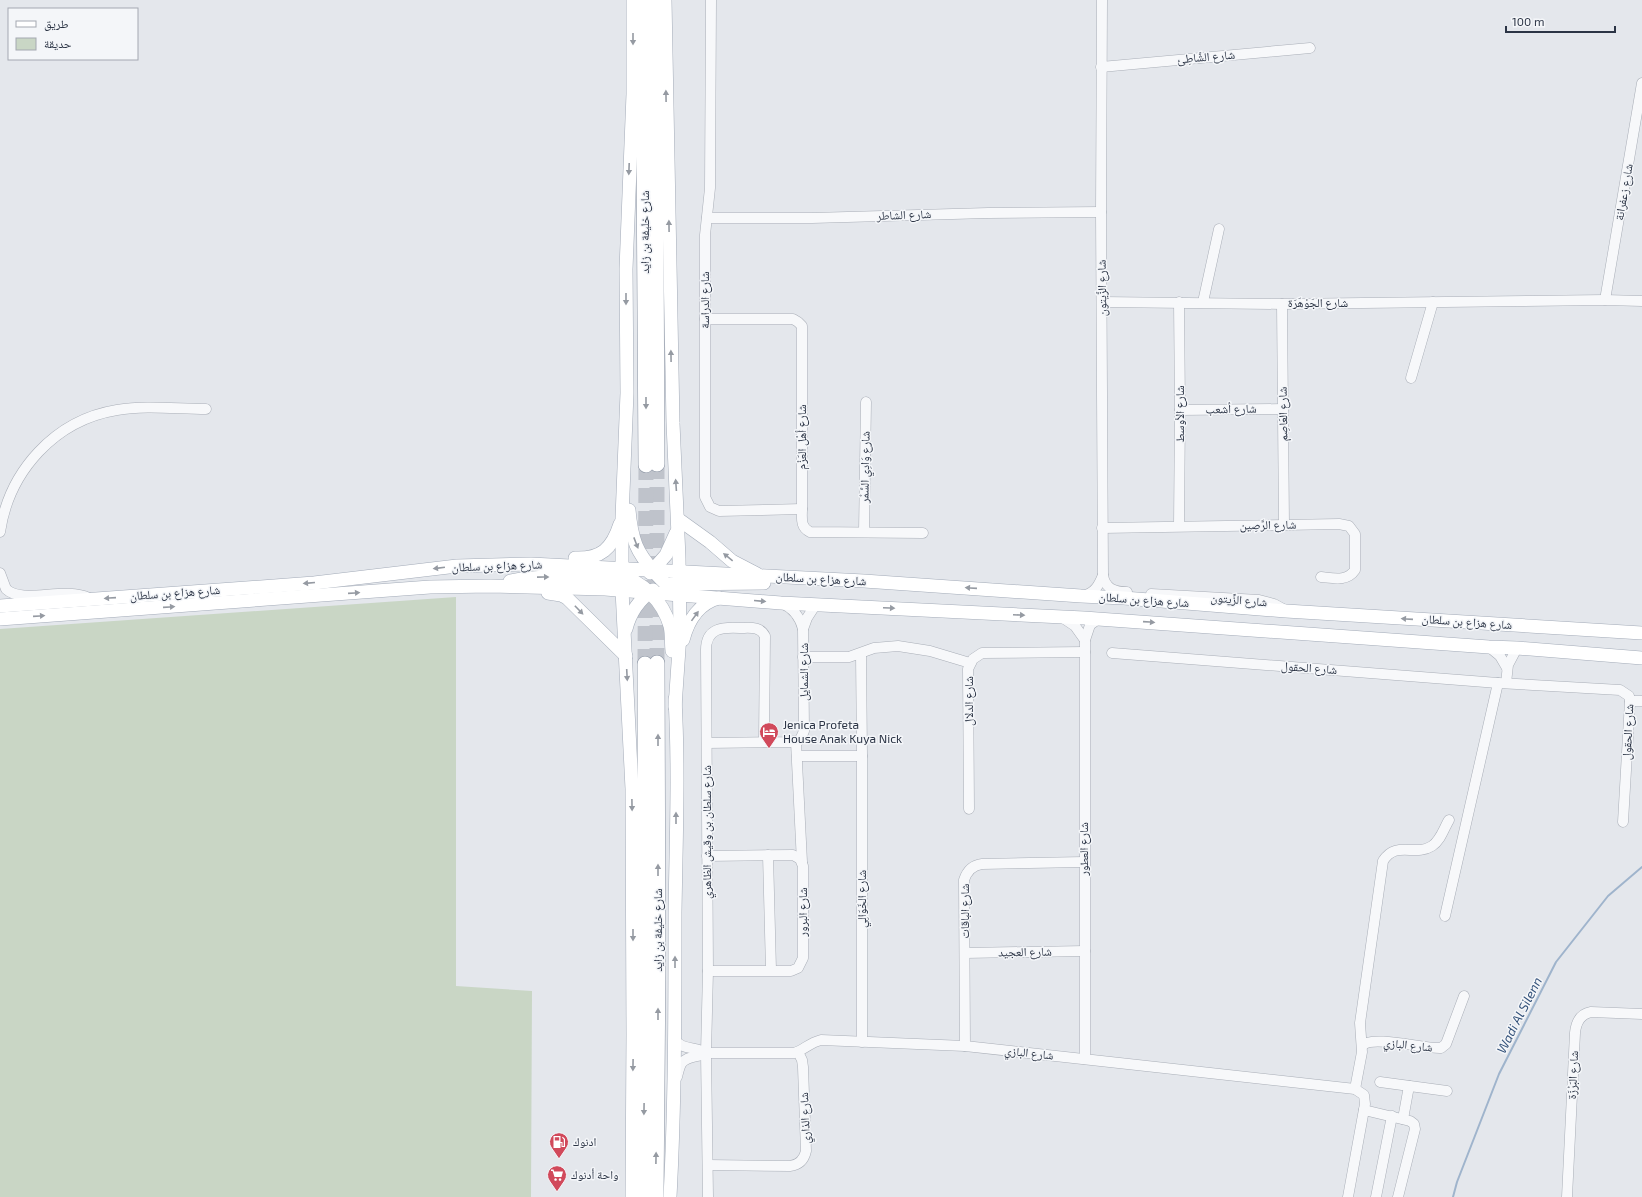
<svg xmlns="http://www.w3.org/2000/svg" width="1642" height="1197" viewBox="0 0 1642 1197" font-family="'Exo 2','Noto Naskh Arabic',sans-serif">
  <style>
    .green { fill: #c9d6c5 }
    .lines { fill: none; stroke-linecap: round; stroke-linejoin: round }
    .stream { stroke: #9fb4cc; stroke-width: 2 }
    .highway-tunnel { stroke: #bfc3cb; stroke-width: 15; stroke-dasharray: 15 8; stroke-linecap: butt }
    .minor-casing { stroke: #a9aeb7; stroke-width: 11 }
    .major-casing { stroke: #a3abb8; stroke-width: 14 }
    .highway-casing { stroke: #8b94a3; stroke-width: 16 }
    .minor { stroke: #f7f8fa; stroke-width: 10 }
    .major { stroke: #fff; stroke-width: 13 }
    .highway { stroke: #fff; stroke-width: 15 }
    .oneway { fill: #959aa2 }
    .labels { text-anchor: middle; stroke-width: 3; stroke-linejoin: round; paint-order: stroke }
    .street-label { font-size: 12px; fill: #2b3445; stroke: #f4f6f9 }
    .poi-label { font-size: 12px; fill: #2b3445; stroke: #f4f6f9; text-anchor: start }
    .water-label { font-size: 13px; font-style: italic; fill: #34527a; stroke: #f4f6f9 }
  </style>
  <rect width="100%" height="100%" fill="#e4e7ec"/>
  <polygon class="green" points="456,597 456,986 532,991 531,1197 0,1197 0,629"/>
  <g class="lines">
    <polyline class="stream" points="1453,1197 1457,1182 1499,1074 1556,962 1608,896 1642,867"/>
    <g class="highway-tunnel">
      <polyline points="657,464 657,663"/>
      <polyline points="645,664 646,465"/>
    </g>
    <defs>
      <g id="minor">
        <polyline points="711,0 710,188 705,235 705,497 710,507 719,511 802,509"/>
        <path d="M1102,0l-1,212 2,363c2,14 12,17 24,17"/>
        <polyline points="1101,67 1310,48"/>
        <polyline points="707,218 812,218 988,213 1101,212"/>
        <polyline points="1605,300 1642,83"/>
        <polyline points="1102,302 1282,304 1605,300 1642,301"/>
        <polyline points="1203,302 1219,229"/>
        <polyline points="1282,304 1284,525"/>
        <path d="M705,319h88l5,3 4,4v183c0,9 -2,18 8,23l113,1"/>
        <polyline points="1411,378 1433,302"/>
        <polyline points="1180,410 1283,409"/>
        <polyline points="1179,526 1180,410 1179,302"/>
        <path d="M1102,528l237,-4 10,2 6,8v36c-8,12 -22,8 -34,7"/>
        <path d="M0,532c9,-61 55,-112 117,-122 29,-5 60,-1 89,-1"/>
        <polyline points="864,532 866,402"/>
        <path d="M0,573l6,16c17,16 58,-3 83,9"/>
        <polyline points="1151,594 1259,600 1274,604 1285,610"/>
        <path d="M1083,596c12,-3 16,-11 20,-21"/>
        <path d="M781,603c12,5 19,14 22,26"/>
        <polyline points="1063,618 1075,626 1085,640"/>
        <polyline points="1489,647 1500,656 1507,668"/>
        <polyline points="1112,653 1498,683 1620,690 1629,696 1630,701 1623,822"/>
        <polyline points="861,654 862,756 862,1042"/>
        <polyline points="803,657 849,657 874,648 898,646 930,651 970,663"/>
        <polyline points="1506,683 1508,665 1517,648"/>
        <polyline points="1630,701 1642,701"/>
        <polyline points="796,742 802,862"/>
        <polyline points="707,743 790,742 800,740 804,731 803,629 807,618 816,604"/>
        <polyline points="797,756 862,756"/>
        <polyline points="969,809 968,669 973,659 982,653 1085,652"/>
        <polyline points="768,855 771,970"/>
        <polyline points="707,856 793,855 800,859 803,866 803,958 798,968 791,971 708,971"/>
        <polyline points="1445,916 1498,683"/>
        <polyline points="965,953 1085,951"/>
        <path d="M674,1039c9,12 21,7 32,14h88c10,-3 15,-10 27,-13l144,6 390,43 9,6 1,9 -17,93"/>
        <path d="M1363,1045c11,-10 61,4 78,3l5,-4 18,-48"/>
        <path d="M965,1046l-1,-166c3,-9 9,-15 18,-16l102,-2"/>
        <polyline points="1085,1059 1085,640 1090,625 1098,619"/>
        <path d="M677,1077c1,-4 2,-9 4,-13 6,-9 17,-6 25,-11"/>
        <polyline points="1380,1082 1447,1091"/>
        <path d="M1355,1089l7,-37 -2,-29 23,-162c13,-21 32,-4 49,-15 9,-6 12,-18 17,-26"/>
        <polyline points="1364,1110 1410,1121 1414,1124 1415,1129 1398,1197"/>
        <polyline points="1403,1119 1409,1086"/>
        <path d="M708,1165l82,1c9,-1 14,-6 16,-15l-3,-84 -1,-7 -4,-8"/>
        <path d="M708,1197l-2,-144 2,-82 -2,-321c0,-22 16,-23 34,-22 10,0 20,-2 25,8l-1,106"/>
        <polyline points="1376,1197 1392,1116"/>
        <path d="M1567,1197l8,-164c1,-11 5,-19 16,-21l51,2"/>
      </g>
      <g id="major">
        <polyline points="665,0 673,423 679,558 680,634 675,707"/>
        <path d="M629,510c1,12 3,24 7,35 7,17 28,39 43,50"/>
        <polyline points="678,519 710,542 732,561 757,574"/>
        <path d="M575,558c26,1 37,-9 45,-34"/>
        <path d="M616,573c26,9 46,26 54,53 2,8 1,17 2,25"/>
        <polyline points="650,573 666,555 676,533"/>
        <path d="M510,581c38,-8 77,-1 116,-1"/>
        <polyline points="671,584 764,583"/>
        <polyline points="548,593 561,595 567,598 626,656"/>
        <polyline points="0,606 314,583 457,566 531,564 864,581 1081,596 1124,598 1286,611 1642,633"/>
        <polyline points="0,619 430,587 491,586 605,589 781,603 1084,618 1489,647 1517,648 1642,658"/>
        <path d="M626,629c4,-16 14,-30 27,-39"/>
        <path d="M683,640c5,-19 16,-37 36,-42"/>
        <polyline points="632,1197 633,1034 632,789 622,590 622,518 627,393 626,269 633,94 633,0"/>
        <path d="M670,1197c5,-94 5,-189 5,-284 1,-71 4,-143 0,-214"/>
      </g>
      <g id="highway">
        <polyline points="643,0 646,465"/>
        <polyline points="655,0 657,464"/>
        <polyline points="643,1197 645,1035 645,664"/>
        <polyline points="656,1197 658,965 657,663"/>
      </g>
    </defs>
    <use href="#minor" class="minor-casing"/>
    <use href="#major" class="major-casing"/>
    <use href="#highway" class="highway-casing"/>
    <use href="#minor" class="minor"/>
    <use href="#major" class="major"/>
    <use href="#highway" class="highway"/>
  </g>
  <defs><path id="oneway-solid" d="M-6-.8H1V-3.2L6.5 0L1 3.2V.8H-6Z"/></defs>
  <g class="oneway">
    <use href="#oneway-solid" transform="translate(633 39) rotate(90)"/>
    <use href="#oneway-solid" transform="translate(666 96) rotate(-91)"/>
    <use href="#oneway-solid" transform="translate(629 169) rotate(92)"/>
    <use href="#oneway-solid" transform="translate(669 226) rotate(-91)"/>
    <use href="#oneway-solid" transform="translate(626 299) rotate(90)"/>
    <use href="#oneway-solid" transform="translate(671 356) rotate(-91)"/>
    <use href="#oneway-solid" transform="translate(646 403) rotate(90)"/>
    <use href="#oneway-solid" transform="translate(676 485) rotate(-94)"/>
    <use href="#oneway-solid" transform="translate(636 543) rotate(69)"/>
    <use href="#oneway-solid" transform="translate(728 557) rotate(-141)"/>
    <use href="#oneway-solid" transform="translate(439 568) rotate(173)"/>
    <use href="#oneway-solid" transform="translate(543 577) rotate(-1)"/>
    <use href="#oneway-solid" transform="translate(309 583) rotate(175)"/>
    <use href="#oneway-solid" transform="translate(971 588) rotate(-176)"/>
    <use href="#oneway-solid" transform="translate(354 593) rotate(-4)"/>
    <use href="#oneway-solid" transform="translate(110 598) rotate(176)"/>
    <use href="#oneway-solid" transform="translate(760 601) rotate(5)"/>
    <use href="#oneway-solid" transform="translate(169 607) rotate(-4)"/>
    <use href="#oneway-solid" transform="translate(889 608) rotate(3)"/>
    <use href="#oneway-solid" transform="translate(579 610) rotate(46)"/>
    <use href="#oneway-solid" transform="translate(1019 615) rotate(3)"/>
    <use href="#oneway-solid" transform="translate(39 616) rotate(-4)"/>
    <use href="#oneway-solid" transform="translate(695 616) rotate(-54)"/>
    <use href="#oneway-solid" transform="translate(1407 619) rotate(-176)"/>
    <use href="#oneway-solid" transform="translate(1149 622) rotate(4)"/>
    <use href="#oneway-solid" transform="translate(627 675) rotate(87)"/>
    <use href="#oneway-solid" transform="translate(658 740) rotate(-90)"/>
    <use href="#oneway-solid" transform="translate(632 805) rotate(89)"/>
    <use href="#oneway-solid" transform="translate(676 818) rotate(-90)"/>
    <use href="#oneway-solid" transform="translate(658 870) rotate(-90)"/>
    <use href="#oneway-solid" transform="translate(633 935) rotate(90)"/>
    <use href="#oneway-solid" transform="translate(675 962) rotate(-90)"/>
    <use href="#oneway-solid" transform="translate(658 1014) rotate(-90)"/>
    <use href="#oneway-solid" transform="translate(633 1065) rotate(91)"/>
    <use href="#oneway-solid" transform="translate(644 1109) rotate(91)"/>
    <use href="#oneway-solid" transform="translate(656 1158) rotate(-89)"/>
  </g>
  <defs>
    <symbol id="hotel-pin" viewBox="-11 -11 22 30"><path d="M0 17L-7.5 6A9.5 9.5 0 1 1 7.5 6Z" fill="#d1495b" stroke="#f4f6f9"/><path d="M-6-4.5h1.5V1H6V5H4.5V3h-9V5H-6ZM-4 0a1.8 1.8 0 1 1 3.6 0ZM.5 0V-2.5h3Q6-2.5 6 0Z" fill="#fff"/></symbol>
    <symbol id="fuel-pin" viewBox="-11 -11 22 30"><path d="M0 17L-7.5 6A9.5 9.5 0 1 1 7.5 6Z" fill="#d1495b" stroke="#f4f6f9"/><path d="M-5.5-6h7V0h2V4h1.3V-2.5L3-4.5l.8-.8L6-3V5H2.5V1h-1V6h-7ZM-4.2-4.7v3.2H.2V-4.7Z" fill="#fff"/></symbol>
    <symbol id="supermarket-pin" viewBox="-11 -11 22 30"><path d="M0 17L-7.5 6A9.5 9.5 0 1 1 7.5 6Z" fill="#d1495b" stroke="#f4f6f9"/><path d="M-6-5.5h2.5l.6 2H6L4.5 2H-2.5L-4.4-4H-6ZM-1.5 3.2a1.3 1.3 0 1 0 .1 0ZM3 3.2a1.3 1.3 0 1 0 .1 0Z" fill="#fff"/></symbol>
  </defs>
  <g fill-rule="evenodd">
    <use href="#hotel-pin" x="758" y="721" width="22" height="30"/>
    <use href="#fuel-pin" x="548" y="1131" width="22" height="30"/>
    <use href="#supermarket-pin" x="546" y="1164" width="22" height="30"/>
  </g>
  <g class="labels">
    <g class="street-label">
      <text transform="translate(1206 57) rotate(-5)" y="4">شارع الشَّاطِئ</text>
      <text transform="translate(1624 192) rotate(-80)" y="4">شارع زعفرانة</text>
      <text transform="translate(904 215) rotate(-2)" y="4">شارع الشاطر</text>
      <text transform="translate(645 232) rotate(-90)" y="4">شارع خليفة بن زايد</text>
      <text transform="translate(1102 288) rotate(-91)" y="4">شارع الزَّيتون</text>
      <text transform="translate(705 300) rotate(-90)" y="4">شارع الدراسة</text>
      <text x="1318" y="307">شارع الجَوْهَرَة</text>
      <text transform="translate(1231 409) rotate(-1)" y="4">شارع أشعب</text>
      <text transform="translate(1180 414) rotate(-90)" y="4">شارع الأوسط</text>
      <text transform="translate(1283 414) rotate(-91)" y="4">شارع العَاصِم</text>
      <text transform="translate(802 437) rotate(-90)" y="4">شارع أهْل العَزْم</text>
      <text transform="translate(865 467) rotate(-89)" y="4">شارع وَادِي السَّمْر</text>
      <text transform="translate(1268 525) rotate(-1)" y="4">شارع الرَّصِين</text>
      <text transform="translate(497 566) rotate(-2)" y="4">شارع هزاع بن سلطان</text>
      <text transform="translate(821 579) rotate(3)" y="4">شارع هزاع بن سلطان</text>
      <text transform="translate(175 593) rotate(-4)" y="4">شارع هزاع بن سلطان</text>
      <text transform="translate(1144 600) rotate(4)" y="4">شارع هزاع بن سلطان</text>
      <text transform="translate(1239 600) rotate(5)" y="4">شارع الزَّيتون</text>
      <text transform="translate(1467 622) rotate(4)" y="4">شارع هزاع بن سلطان</text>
      <text transform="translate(1309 668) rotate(4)" y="4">شارع الحقول</text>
      <text transform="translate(804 672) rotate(-90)" y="4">شارع الشمايل</text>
      <text transform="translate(969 701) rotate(-90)" y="4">شارع الدلال</text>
      <text transform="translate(1628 732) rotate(-87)" y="4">شارع الحقول</text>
      <text transform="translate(707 832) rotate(-90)" y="4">شارع سلطان بن وقيش الظاهري</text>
      <text transform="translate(1084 849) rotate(-90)" y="4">شارع العطور</text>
      <text transform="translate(862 899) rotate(-90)" y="4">شارع الخَوَالِي</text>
      <text transform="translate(965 911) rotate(-90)" y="4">شارع الباقات</text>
      <text transform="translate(803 912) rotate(-90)" y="4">شارع البرور</text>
      <text transform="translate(658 930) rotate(-90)" y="4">شارع خليفة بن زايد</text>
      <text transform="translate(1025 952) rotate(-1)" y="4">شارع العجيد</text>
      <text transform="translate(1408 1045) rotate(6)" y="4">شارع البازي</text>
      <text transform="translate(1029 1053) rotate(6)" y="4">شارع البازي</text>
      <text transform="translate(1573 1075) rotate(-87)" y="4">شارع البَرْزَة</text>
      <text transform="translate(805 1118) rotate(-92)" y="4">شارع الذاري</text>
    </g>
    <g class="poi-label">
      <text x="783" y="729">Jenica Profeta<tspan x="783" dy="14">House Anak Kuya Nick</tspan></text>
      <text x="573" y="1146">ادنوك</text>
      <text x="571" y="1179">واحة أدنوك</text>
    </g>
    <g class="water-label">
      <text transform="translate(1519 1015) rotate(-63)" y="5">Wadi Al Silenn</text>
    </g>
  </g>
  <rect x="8" y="8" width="130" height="52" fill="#f4f6f9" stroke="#a4a8b1"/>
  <rect x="16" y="21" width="20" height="6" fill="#ffffff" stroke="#a4a8b1"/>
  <text x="44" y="28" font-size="12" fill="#2b3445">طريق</text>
  <rect x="16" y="38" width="20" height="12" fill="#c9d6c5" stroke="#a4a8b1"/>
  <text x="44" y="48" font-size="12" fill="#2b3445">حديقة</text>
  <path d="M1506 26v6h109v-6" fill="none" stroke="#2b3445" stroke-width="2"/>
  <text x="1512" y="26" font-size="12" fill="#2b3445" stroke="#f4f6f9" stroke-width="3" paint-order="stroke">100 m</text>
</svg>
